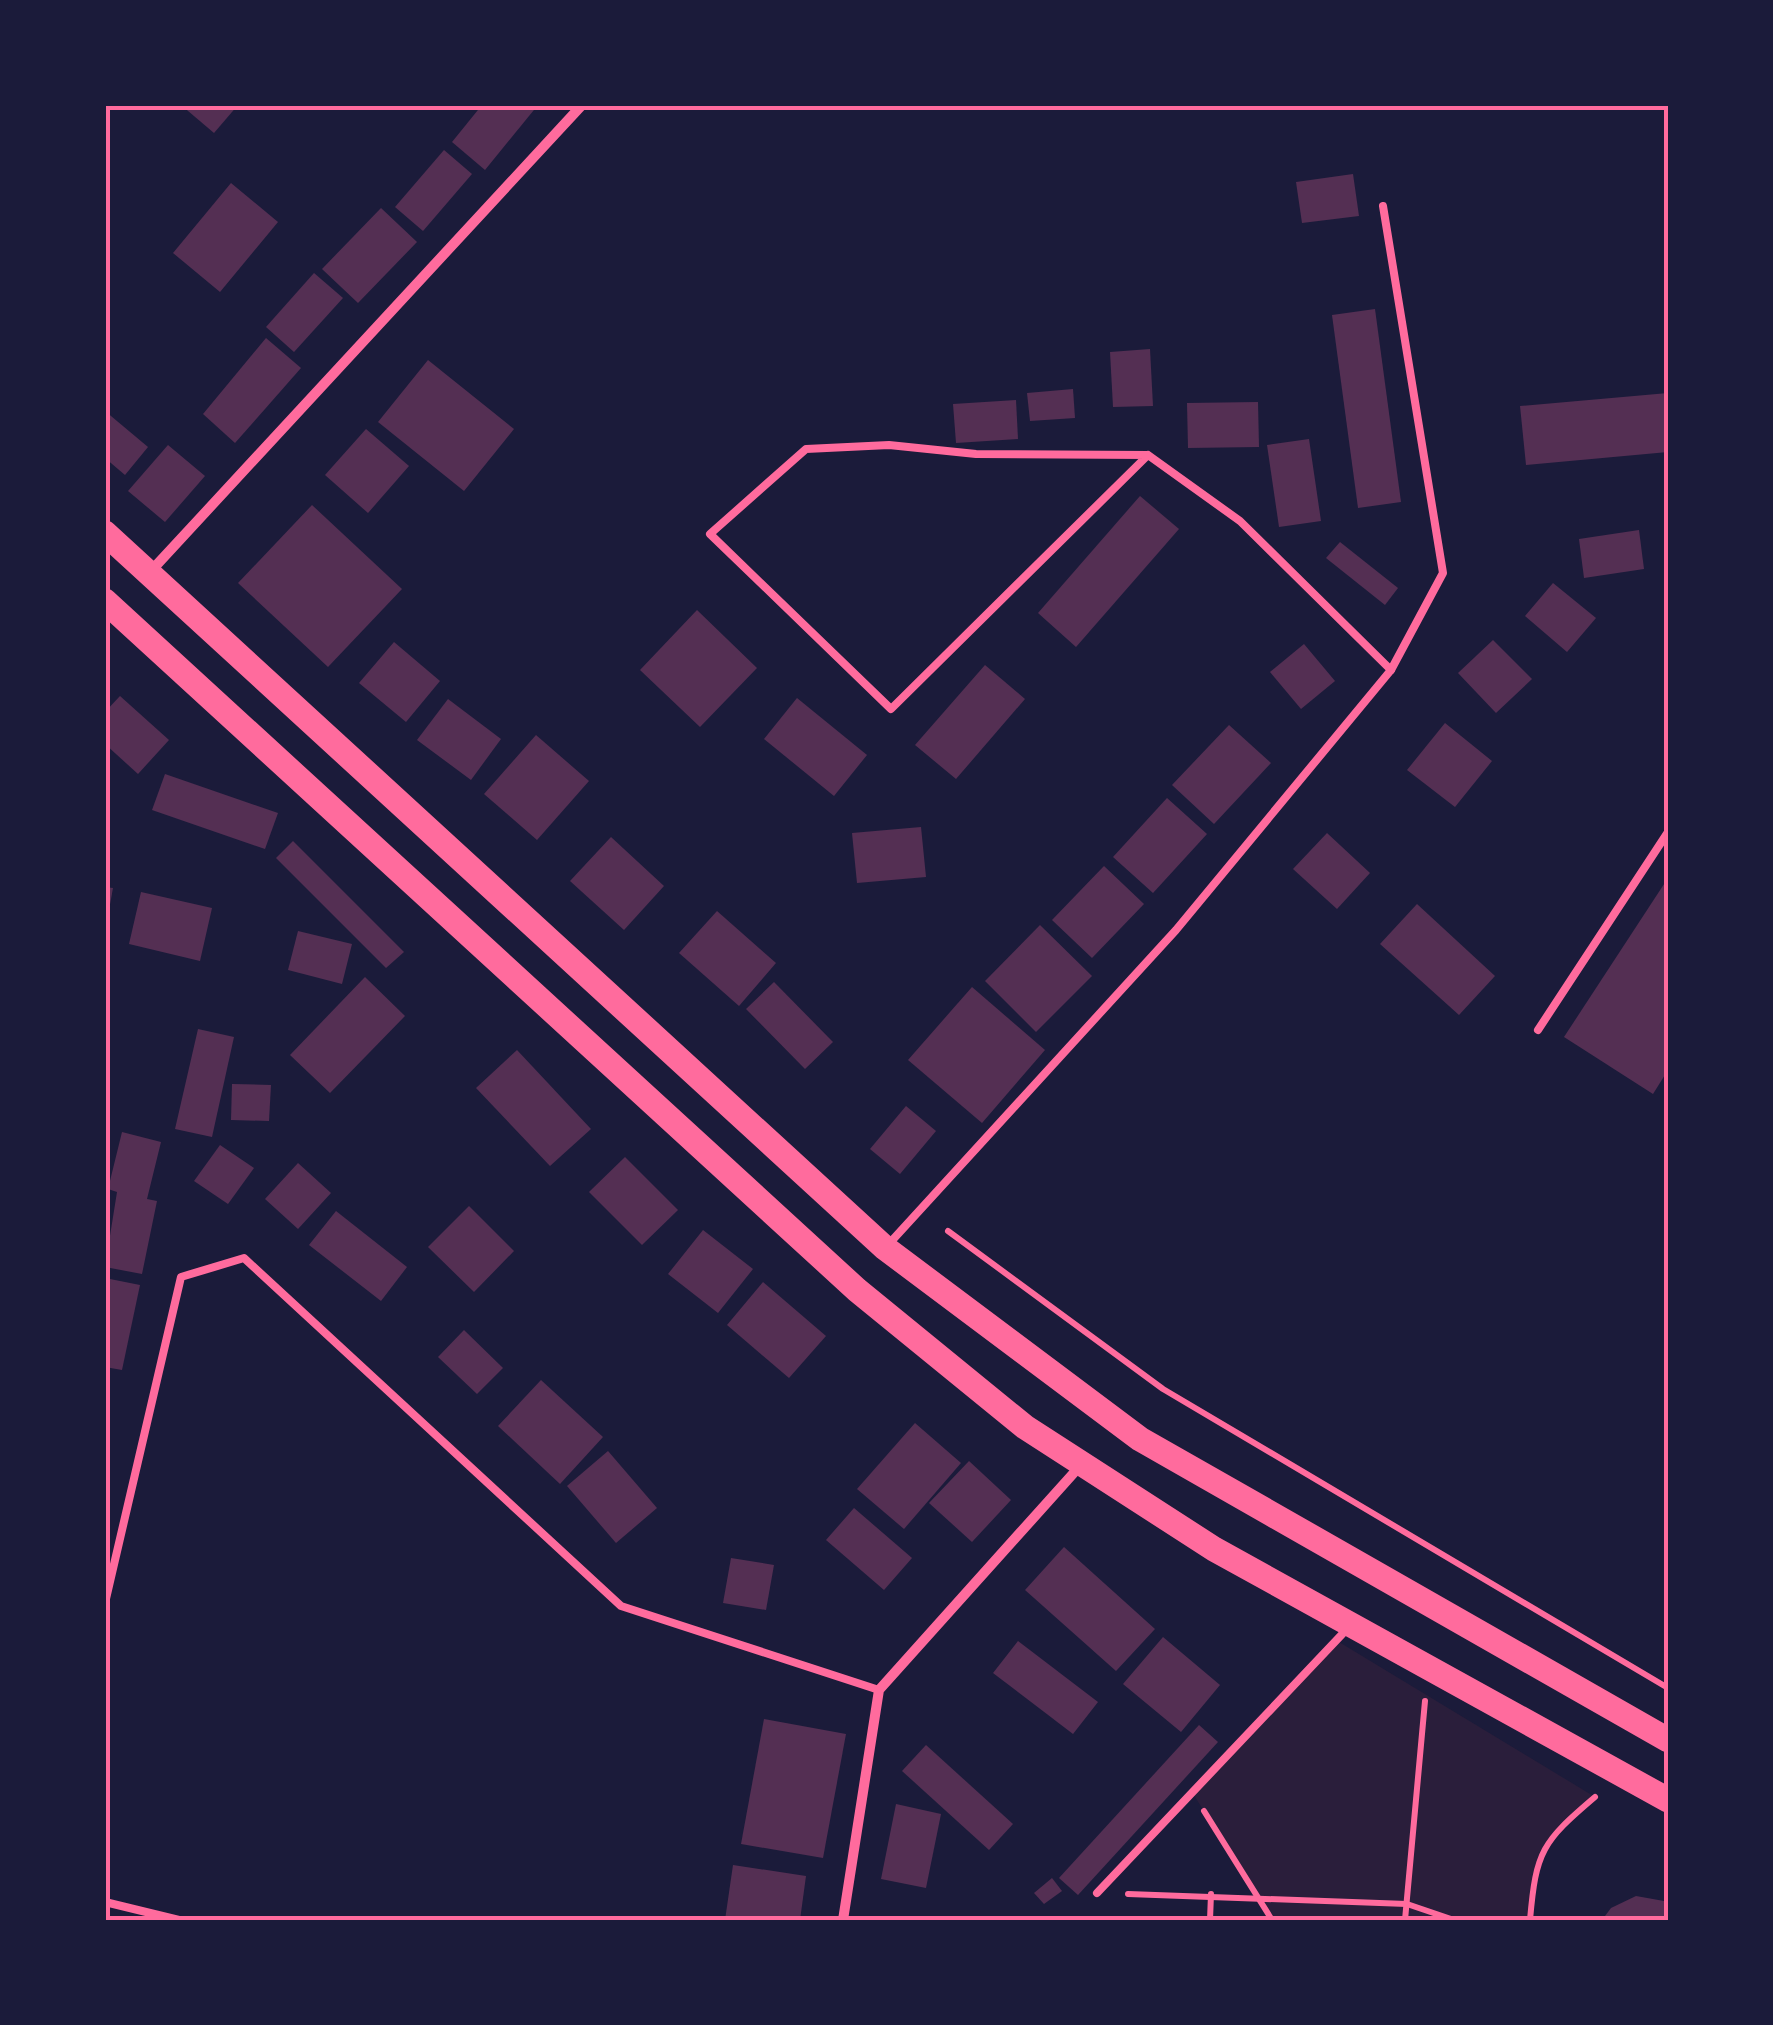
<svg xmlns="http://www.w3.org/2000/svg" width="1773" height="2025" viewBox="0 0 1773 2025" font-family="'Roboto Condensed',sans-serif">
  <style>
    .green { fill: #2a1e3b }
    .building { fill: #542f53 }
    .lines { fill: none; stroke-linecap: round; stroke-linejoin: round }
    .path { stroke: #ff6b9d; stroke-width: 6 }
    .service { stroke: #ff6b9d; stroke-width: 8 }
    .minor { stroke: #ff6b9d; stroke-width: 10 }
    .primary { stroke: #ff6b9d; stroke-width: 25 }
    .neatline { fill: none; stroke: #ff6b9d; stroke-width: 4 }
  </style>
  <rect width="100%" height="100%" fill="#1b1b3a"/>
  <path class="green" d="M1339,1642l256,155c-52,46 -59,53 -65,123h-258l-80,-128z"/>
  <g class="building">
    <polygon points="181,105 238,105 214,133"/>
    <polygon points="482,105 538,105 485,170 452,142"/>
    <polygon points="444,150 472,174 423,231 395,207"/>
    <polygon points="1353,174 1359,216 1302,223 1296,182"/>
    <polygon points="231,183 278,222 220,292 173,253"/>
    <polygon points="381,208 417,242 358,303 322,269"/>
    <polygon points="314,273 343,298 294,352 266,327"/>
    <polygon points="1375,309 1401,502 1358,508 1332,315"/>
    <polygon points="266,338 301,368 235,443 203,414"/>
    <polygon points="1150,349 1153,406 1113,407 1110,352"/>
    <polygon points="428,360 514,429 464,491 378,422"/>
    <polygon points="1073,389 1075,418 1030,421 1027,393"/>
    <polygon points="1668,393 1668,452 1526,465 1520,406"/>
    <polygon points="1016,400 1018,439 956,443 953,404"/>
    <polygon points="1258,402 1259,447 1188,448 1187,403"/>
    <polygon points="105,411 148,447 125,475 105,458"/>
    <polygon points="366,429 409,466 368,513 325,475"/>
    <polygon points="1309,439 1321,521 1279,527 1267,445"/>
    <polygon points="168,445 205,476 165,522 128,491"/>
    <polygon points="1140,496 1179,529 1076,647 1038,613"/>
    <polygon points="312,505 402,589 328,667 238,583"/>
    <polygon points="1639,530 1644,569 1584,578 1579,539"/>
    <polygon points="1340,542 1398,588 1385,605 1326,558"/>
    <polygon points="1553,583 1596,618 1567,652 1525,616"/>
    <polygon points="697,610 757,668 700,727 640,670"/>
    <polygon points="1493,640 1532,679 1496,713 1458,673"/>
    <polygon points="394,642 440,681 406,722 359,683"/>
    <polygon points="1304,644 1335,681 1301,709 1270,672"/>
    <polygon points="985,665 1025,699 956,779 915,745"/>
    <polygon points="120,696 169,740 138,774 105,744 105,712"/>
    <polygon points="797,698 867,755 834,796 764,739"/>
    <polygon points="448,699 501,739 471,780 417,740"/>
    <polygon points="1445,723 1492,761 1455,807 1407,770"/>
    <polygon points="1229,725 1271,763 1214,824 1172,785"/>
    <polygon points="536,735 589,781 537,840 484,794"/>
    <polygon points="165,774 278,813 265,849 152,810"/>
    <polygon points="1167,798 1207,834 1153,893 1113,857"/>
    <polygon points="921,827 926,877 857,883 852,833"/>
    <polygon points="1327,833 1370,873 1337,909 1293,869"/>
    <polygon points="611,837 664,886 624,930 570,881"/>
    <polygon points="293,841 404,952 386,968 276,858"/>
    <polygon points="1104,866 1144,904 1092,958 1052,920"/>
    <polygon points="1668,878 1668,1070 1653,1094 1564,1037"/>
    <polygon points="105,887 113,888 107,921 105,921"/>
    <polygon points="141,892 212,908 200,961 129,944"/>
    <polygon points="1417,904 1495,976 1459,1015 1380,944"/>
    <polygon points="717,911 776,963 739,1006 679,953"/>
    <polygon points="1040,925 1092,976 1036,1032 985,981"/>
    <polygon points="298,931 352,944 342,984 288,970"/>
    <polygon points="365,977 405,1016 330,1093 290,1055"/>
    <polygon points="774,982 833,1042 805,1069 746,1009"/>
    <polygon points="972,987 1045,1050 982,1123 908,1060"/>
    <polygon points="198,1029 234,1037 212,1137 175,1129"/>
    <polygon points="517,1050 591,1129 550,1166 476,1088"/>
    <polygon points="232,1084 271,1085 269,1121 231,1120"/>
    <polygon points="906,1106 936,1131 900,1174 870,1149"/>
    <polygon points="122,1132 161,1142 147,1199 157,1201 142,1274 105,1267 117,1192 108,1189"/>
    <polygon points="220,1145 254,1168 228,1204 194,1181"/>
    <polygon points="625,1157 678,1210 642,1245 589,1192"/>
    <polygon points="298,1163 331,1193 298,1229 265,1199"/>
    <polygon points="469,1206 514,1251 474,1292 428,1247"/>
    <polygon points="336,1211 407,1267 381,1301 309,1245"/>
    <polygon points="703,1230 753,1269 718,1313 668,1274"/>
    <polygon points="105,1278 140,1285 122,1370 105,1367"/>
    <polygon points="763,1282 826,1336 789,1378 727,1325"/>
    <polygon points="464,1330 503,1368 477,1394 438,1357"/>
    <polygon points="541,1380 603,1437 560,1484 498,1426"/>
    <polygon points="915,1423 961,1463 904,1529 857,1489"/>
    <polygon points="608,1451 657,1508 616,1543 567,1486"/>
    <polygon points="969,1461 1011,1500 972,1542 929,1503"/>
    <polygon points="854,1508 912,1558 884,1590 826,1540"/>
    <polygon points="1064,1547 1155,1629 1116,1671 1025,1590"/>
    <polygon points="731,1558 774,1565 766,1610 723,1603"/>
    <polygon points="1163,1637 1220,1685 1181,1732 1123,1684"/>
    <polygon points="1018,1641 1098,1702 1073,1734 993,1673"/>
    <polygon points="764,1719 846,1734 823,1858 741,1844"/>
    <polygon points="1199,1725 1218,1742 1078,1895 1059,1878"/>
    <polygon points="926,1745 1013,1824 989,1850 902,1771"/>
    <polygon points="896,1804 941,1814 926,1888 881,1879"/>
    <polygon points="733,1865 806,1876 800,1920 725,1920"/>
    <polygon points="1052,1878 1062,1891 1044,1904 1034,1893"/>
    <polygon points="1636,1896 1664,1901 1668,1920 1602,1920 1611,1908"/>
  </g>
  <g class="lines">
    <g class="path">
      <polyline points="948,1231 1163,1389 1668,1688"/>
      <polyline points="1204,1811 1272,1920"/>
      <polyline points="1128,1894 1407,1904 1454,1920"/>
      <polyline points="1210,1920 1211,1894"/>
      <polyline points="1405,1920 1425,1701"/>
      <path d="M1530,1920c6,-69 12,-78 65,-123"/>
    </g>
    <g class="service">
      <polyline points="1383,206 1443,573 1391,670"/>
      <polyline points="1538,1030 1668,832"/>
      <polyline points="887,1246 1176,930 1391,670 1240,521 1148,455 976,454 889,445 806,449 710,534 891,709 1148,455"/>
      <polyline points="105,1603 181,1277 244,1258 621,1606 879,1690"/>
      <polyline points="1097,1893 1348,1628"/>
      <polyline points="105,1902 179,1920"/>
    </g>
    <g class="minor">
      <polyline points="151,571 582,105"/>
      <polyline points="843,1920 879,1690 1080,1466"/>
    </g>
    <g class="primary">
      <polyline points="105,533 885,1248 1140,1439 1668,1740"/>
      <polyline points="105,601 857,1290 1025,1427 1214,1549 1668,1800"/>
    </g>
  </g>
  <rect width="1773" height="2025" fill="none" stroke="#1b1b3a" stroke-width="215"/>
  <rect x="108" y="108" width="1558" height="1810" class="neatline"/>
</svg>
